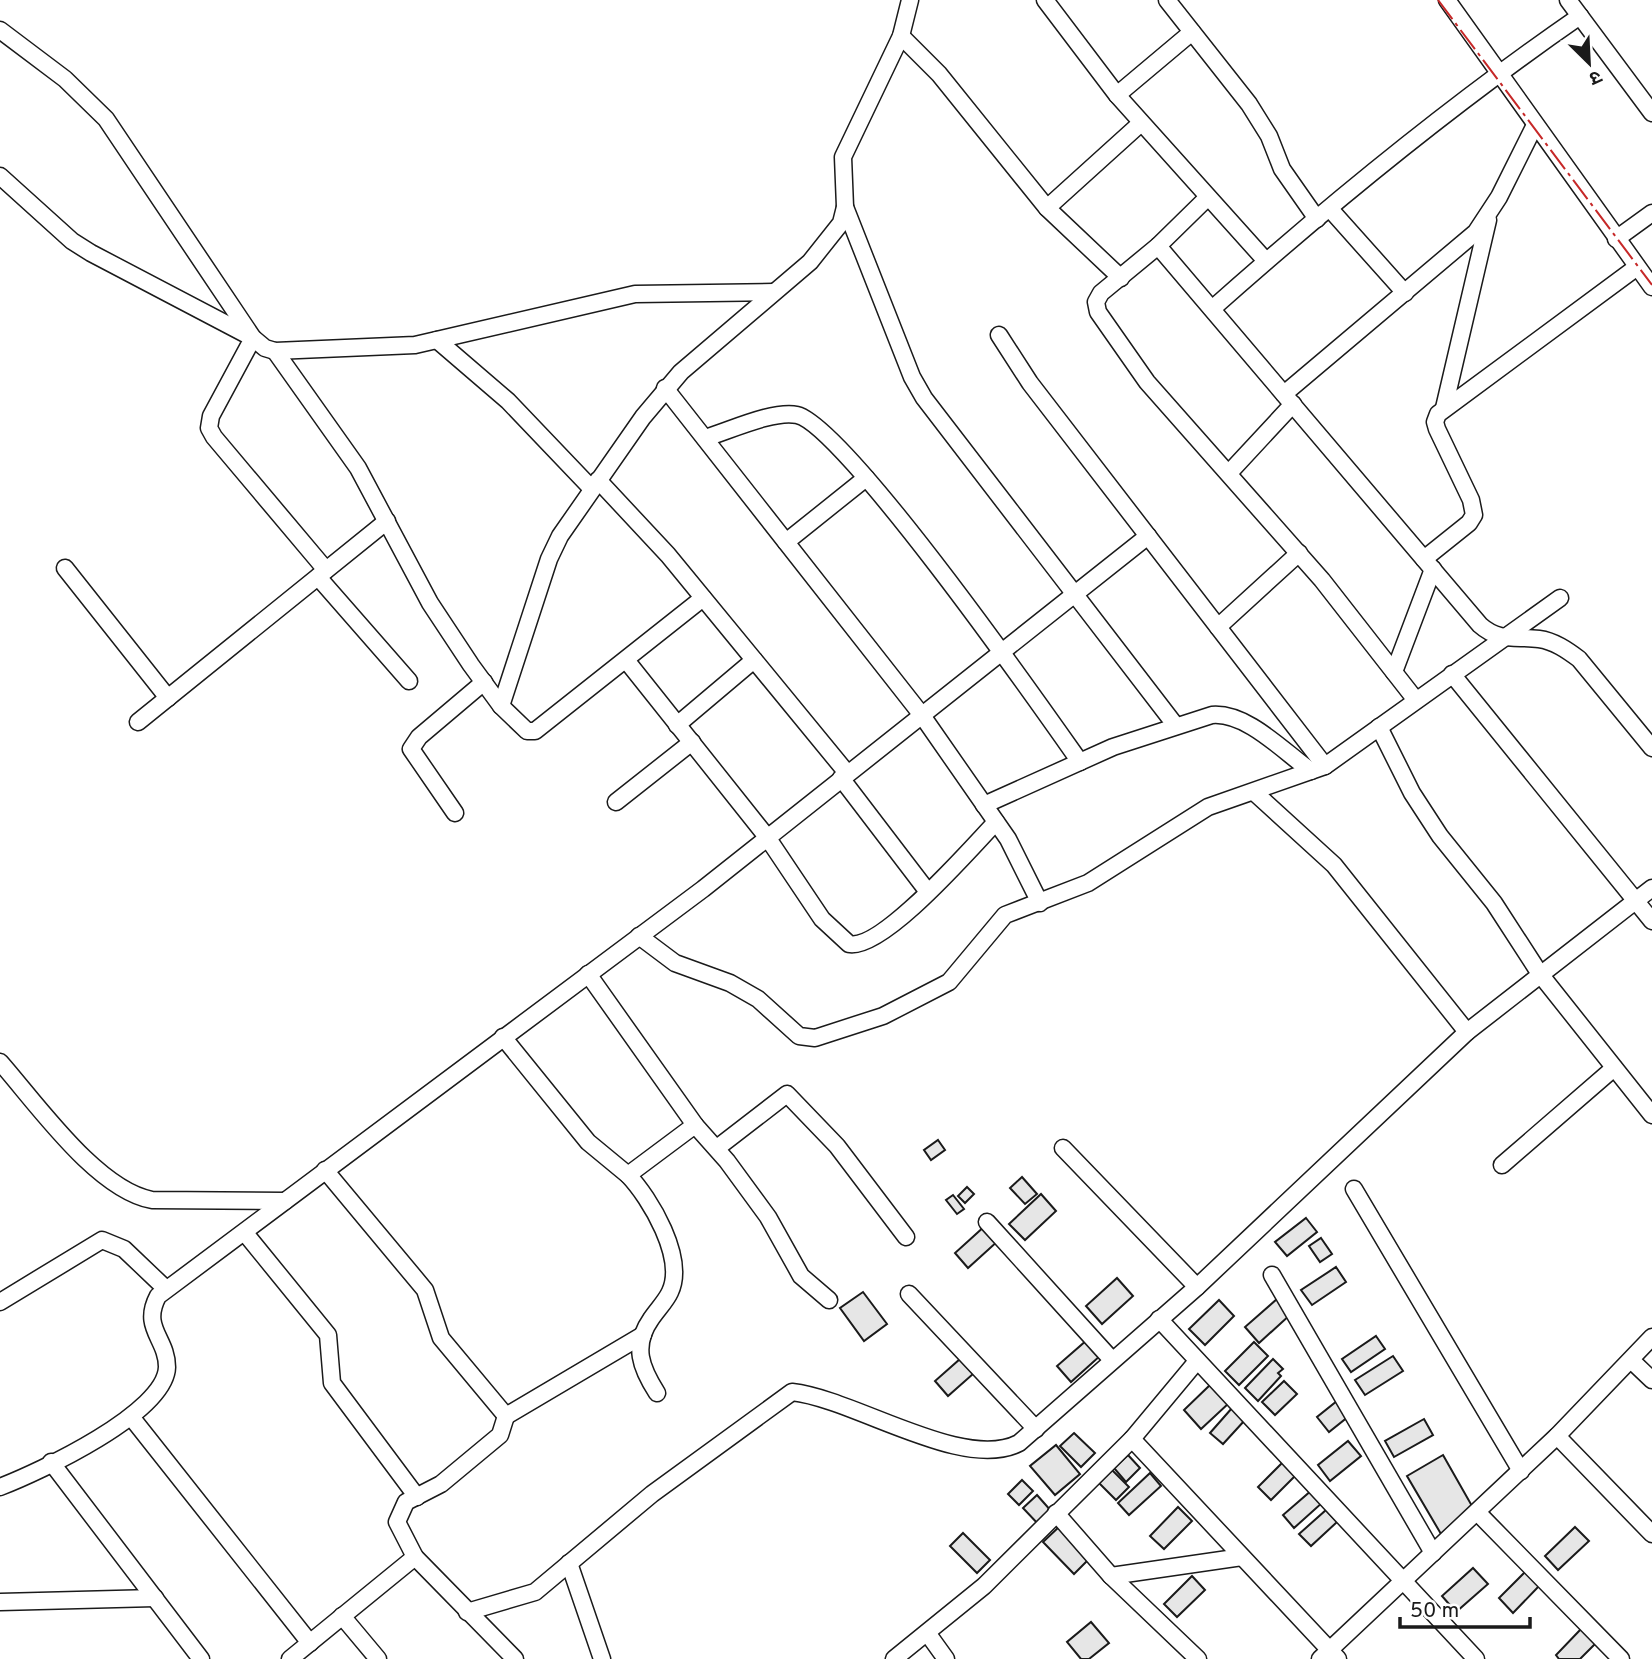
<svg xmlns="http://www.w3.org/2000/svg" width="1652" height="1659" viewBox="0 0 1652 1659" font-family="Overpass,'Noto Sans Devanagari',sans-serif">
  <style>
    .building { fill: #e6e6e6; stroke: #1a1a1a; stroke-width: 2 }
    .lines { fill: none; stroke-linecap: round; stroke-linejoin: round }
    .minor-casing { stroke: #1a1a1a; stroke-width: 19 }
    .minor { stroke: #fff; stroke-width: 16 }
    .power { stroke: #c62828; stroke-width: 2; stroke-dasharray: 24 5 3.5 5; stroke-linecap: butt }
  </style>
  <rect width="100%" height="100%" fill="#fff"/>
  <g class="building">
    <polygon points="938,1140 945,1150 931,1160 924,1150"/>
    <polygon points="1022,1177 1037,1194 1025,1204 1010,1188"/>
    <polygon points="967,1187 974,1194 965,1203 958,1196"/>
    <polygon points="1041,1194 1056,1211 1025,1240 1009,1224"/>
    <polygon points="953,1195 964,1209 957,1214 946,1200"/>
    <polygon points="1306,1218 1317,1232 1287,1256 1275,1242"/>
    <polygon points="986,1225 999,1240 968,1268 955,1253"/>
    <polygon points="1321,1238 1332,1254 1320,1262 1309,1246"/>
    <polygon points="1336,1267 1346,1282 1312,1305 1301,1290"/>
    <polygon points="1117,1278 1133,1296 1102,1324 1086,1306"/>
    <polygon points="863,1292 887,1324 864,1341 840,1308"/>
    <polygon points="1277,1299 1291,1314 1259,1343 1245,1327"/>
    <polygon points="1219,1300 1234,1316 1205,1345 1189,1329"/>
    <polygon points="1376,1336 1385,1349 1351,1372 1342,1359"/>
    <polygon points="1087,1340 1101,1355 1071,1382 1057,1366"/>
    <polygon points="1254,1342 1268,1356 1239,1385 1225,1371"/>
    <polygon points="1393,1356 1403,1371 1365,1395 1355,1380"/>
    <polygon points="960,1359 973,1374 948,1396 935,1381"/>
    <polygon points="1273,1359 1283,1369 1278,1373 1281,1376 1258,1401 1245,1388"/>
    <polygon points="1284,1381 1297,1394 1275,1415 1262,1402"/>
    <polygon points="1211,1384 1229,1403 1201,1429 1184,1410"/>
    <polygon points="1337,1401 1349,1416 1329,1432 1317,1417"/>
    <polygon points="1232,1408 1245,1420 1223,1444 1210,1433"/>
    <polygon points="1424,1419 1433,1435 1394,1457 1385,1441"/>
    <polygon points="1074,1433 1095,1453 1081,1467 1060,1446"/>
    <polygon points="1348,1441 1361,1456 1330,1481 1318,1465"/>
    <polygon points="1056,1445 1080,1474 1055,1495 1030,1466"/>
    <polygon points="1128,1455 1140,1468 1126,1482 1114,1468"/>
    <polygon points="1443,1455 1472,1506 1441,1534 1407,1476"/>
    <polygon points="1284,1461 1297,1474 1271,1500 1258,1487"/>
    <polygon points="1112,1470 1129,1487 1116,1500 1099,1483"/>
    <polygon points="1150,1473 1161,1486 1129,1515 1118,1503"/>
    <polygon points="1022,1480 1033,1491 1019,1505 1008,1494"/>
    <polygon points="1312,1490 1323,1502 1294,1528 1283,1515"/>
    <polygon points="1037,1495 1052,1512 1039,1525 1023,1508"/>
    <polygon points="1178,1507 1192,1521 1164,1549 1150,1536"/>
    <polygon points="1326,1510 1337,1522 1311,1546 1299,1534"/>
    <polygon points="1061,1525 1091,1557 1074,1574 1043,1542"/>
    <polygon points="1575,1527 1589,1541 1558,1570 1545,1556"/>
    <polygon points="963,1533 990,1560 977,1573 950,1546"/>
    <polygon points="1473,1568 1488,1584 1456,1612 1442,1596"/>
    <polygon points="1526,1571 1540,1585 1513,1613 1499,1598"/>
    <polygon points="1192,1576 1205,1590 1177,1617 1164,1604"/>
    <polygon points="1091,1622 1109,1643 1089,1659 1081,1659 1067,1642"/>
    <polygon points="1581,1629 1596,1643 1580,1659 1559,1659 1556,1655"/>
  </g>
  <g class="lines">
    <defs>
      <g id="minor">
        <polyline points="1045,0 1117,95 1266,261"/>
        <polyline points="1167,0 1249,104 1269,136 1282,169 1317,219"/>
        <polyline points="1447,0 1652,287"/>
        <polyline points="1568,0 1652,113"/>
        <polyline points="0,30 65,79 106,119 253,338 265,348 275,351 415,345 635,294 774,292"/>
        <polyline points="901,36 939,74 1047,208 1121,278"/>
        <polyline points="1117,95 1192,32"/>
        <polyline points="0,176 72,241 91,253 253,338 211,416 209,428 214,437 326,570"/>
        <polyline points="1208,197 1158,246 1101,293 1096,302 1098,312 1147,382 1322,580 1415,699"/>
        <polyline points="845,207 912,377 924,398 1176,726"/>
        <polyline points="1047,208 1141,123"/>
        <polyline points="1330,209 1405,293"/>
        <polyline points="1616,239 1652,213"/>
        <path d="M1158,246l322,379c19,17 36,11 59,14 15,2 28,11 40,20l73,89"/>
        <path d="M1212,309c117,-104 239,-204 368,-293"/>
        <polyline points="999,335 1030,383 1325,766 1560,598"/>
        <polyline points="437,340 508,401 592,489"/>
        <polyline points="275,351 358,468 430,603 471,665 501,706 527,731 535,731 703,598"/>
        <polyline points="665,388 921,714 1008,839 1040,903"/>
        <polyline points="1284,394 1476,232 1499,197 1535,125"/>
        <polyline points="1444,408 1488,220"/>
        <path d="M705,438c24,-7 68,-28 92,-23 47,10 245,293 283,347"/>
        <polyline points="1229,473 1293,404"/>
        <polyline points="598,480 668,555 847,773"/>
        <polyline points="786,542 866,478"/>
        <polyline points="1424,559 1469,523 1474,515 1471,500 1437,429 1435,422 1438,414 1637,267"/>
        <polyline points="65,568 168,698"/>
        <polyline points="318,577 409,681"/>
        <polyline points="1218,627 1299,553"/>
        <path d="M626,660l141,177 55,82 27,25c33,7 122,-96 147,-122"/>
        <polyline points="1394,672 1433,569"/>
        <polyline points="1452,674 1652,921"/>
        <polyline points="501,706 549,559 560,536 643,417 681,372 810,262 841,223 845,207 843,157 901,36 910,0"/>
        <polyline points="138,722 387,521"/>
        <polyline points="677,725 754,660"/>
        <polyline points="1379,727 1412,793 1440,836 1494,903 1540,974 1652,1115"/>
        <polyline points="841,778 928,892"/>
        <polyline points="1254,792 1334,865 1467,1032"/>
        <polyline points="616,802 692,742"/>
        <path d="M984,805l129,-58 99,-32c35,-3 72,37 99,56"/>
        <polyline points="455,813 411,749 419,737 484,682"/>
        <polyline points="639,936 675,963 730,983 758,999 799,1036 815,1038 883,1016 949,982 1005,915 1088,883 1208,807 1325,766"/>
        <polyline points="503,1037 588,1142 628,1175 695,1125 588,974"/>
        <path d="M0,1062c37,42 97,128 152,138l133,1"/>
        <polyline points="695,1125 727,1161 768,1217 801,1276 829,1300"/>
        <polyline points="717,1148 787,1094 837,1146 906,1237"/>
        <polyline points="1063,1148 1197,1287"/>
        <polyline points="1502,1165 1614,1068"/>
        <polyline points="325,1170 425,1290 441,1338 506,1416 643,1335"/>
        <path d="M628,1175c22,23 58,83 42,117 -4,9 -13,18 -19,27 -19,27 -10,49 6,74"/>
        <polyline points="1354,1189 1521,1471"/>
        <polyline points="987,1222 1112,1360"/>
        <polyline points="245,1233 328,1335 332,1383 417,1497"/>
        <polyline points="1272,1275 1433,1553"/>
        <polyline points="909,1294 1036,1429"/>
        <polyline points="0,1302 102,1240 124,1249 166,1289"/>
        <polyline points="1159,1319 1476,1659"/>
        <polyline points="1631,1360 1652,1380"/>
        <polyline points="506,1416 500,1435 441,1484 406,1502 397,1522 415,1557 515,1659"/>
        <polyline points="132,1418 310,1643"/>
        <polyline points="1557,1436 1652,1534"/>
        <polyline points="1132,1439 1338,1659"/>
        <polyline points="51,1462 201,1659"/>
        <path d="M0,1487c39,-15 166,-74 167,-120 0,-29 -26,-39 -9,-71l545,-407 445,-353"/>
        <polyline points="1477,1512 1621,1659"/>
        <polyline points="1056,1513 1111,1576 1198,1659"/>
        <polyline points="569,1563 602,1659"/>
        <polyline points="1111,1576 1242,1557"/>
        <polyline points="0,1602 155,1598"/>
        <path d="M467,1612l68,-20 117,-98 140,-102c63,7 171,80 227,51l178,-156 270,-255 185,-144"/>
        <polyline points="342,1616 378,1659"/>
        <polyline points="928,1634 946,1659"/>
        <polyline points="290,1659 415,1557"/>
        <polyline points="894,1659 984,1586 1132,1439 1197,1361"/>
        <polyline points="1320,1659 1557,1436 1652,1337"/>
      </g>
    </defs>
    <use href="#minor" class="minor-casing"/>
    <use href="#minor" class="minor"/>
    <polyline class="power" points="1438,0 1652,285"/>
  </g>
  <g transform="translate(1589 63) rotate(156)" stroke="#ffffff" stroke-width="5" paint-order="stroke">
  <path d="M0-5L12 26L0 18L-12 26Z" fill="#1a1a1a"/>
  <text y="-10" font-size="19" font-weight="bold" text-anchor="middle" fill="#1a1a1a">उ</text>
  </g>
  <path d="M1400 1617v10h130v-10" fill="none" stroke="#1a1a1a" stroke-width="3.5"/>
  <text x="1410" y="1617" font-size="21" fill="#1a1a1a" stroke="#ffffff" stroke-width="5" paint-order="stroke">50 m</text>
</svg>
